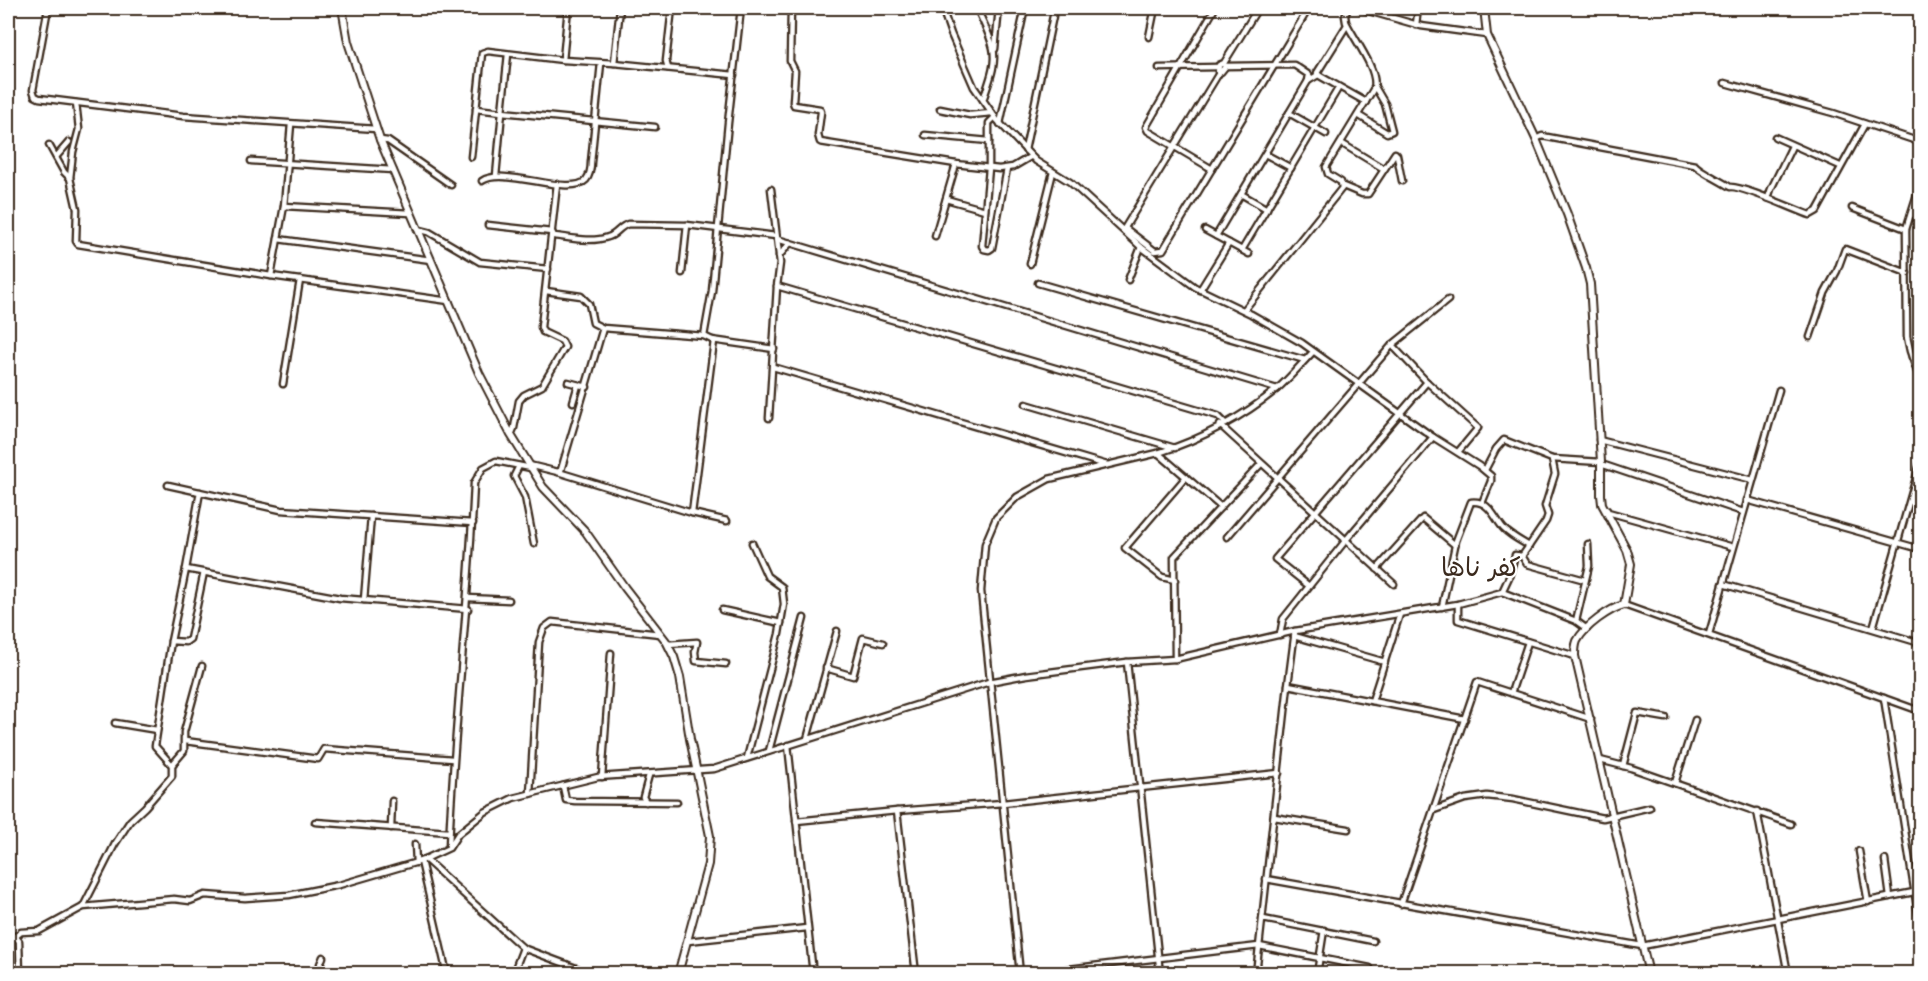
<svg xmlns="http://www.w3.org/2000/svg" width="1928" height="981" viewBox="0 0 1928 981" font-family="Mynerve,'Playpen Sans Arabic',sans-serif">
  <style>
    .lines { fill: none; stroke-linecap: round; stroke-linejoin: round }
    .street-casing { stroke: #3b2a1e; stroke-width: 9 }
    .secondary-casing { stroke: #3b2a1e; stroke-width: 10 }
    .street { stroke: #fff; stroke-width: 4.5 }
    .secondary { stroke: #fff; stroke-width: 6 }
    .labels { text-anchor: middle; stroke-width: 4.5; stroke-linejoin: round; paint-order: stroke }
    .quarter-label { font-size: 26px; fill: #3b2a1e; stroke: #fff }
  </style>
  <rect width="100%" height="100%" fill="#fff"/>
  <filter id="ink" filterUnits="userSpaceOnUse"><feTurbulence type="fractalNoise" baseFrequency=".0167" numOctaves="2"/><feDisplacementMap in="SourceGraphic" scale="12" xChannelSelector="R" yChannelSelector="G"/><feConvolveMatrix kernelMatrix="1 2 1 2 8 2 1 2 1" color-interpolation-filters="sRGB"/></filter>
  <g filter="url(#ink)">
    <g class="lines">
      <defs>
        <g id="street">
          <polyline points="48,8 33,90 35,96 39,98 183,116 376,129"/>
          <polyline points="791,8 790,61 795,71 793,102 794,105 820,109 821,112 818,135 820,142 956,164 999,169 1013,167 1030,157"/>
          <polyline points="942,8 951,34 974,87 997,120 1036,161 1070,182 1141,247 1195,287 1251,314 1302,343 1433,437 1479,466 1491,476 1491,481 1482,503"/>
          <path d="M977,8c5,13 13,26 16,40 4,17 -5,36 -10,52"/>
          <polyline points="1358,8 1421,26 1487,35"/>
          <polyline points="1347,25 1317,73 1320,76 1366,102"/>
          <polyline points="1416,25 1418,8"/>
          <polyline points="1149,37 1155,8"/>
          <polyline points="995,49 999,8"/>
          <polyline points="508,54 502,112 655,127"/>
          <polyline points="563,60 568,8"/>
          <polyline points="614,63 734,75"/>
          <polyline points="1224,63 1219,65 1218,72 1221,72 1225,67 1224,63 1258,8"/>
          <polyline points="1225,66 1294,65 1309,75 1308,81 1318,75"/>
          <polyline points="668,68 666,61 672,8"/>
          <polyline points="1159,68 1218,67"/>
          <polyline points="1725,83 1833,113 1920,142"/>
          <polyline points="476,109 502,112 496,176"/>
          <polyline points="940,109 970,115 992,113"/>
          <polyline points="1289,113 1326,134"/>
          <polyline points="1358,115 1387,133 1392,131 1385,104 1375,87"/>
          <polyline points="995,117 989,123 989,168 982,246 984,249 989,250 992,248 1007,169"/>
          <polyline points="1000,124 1025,8"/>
          <polyline points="925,135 989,141"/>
          <polyline points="1775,137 1840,166"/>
          <path d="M1536,139l6,-3 153,29c5,6 26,16 35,22 10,-2 66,23 80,28l7,-4 48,-87"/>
          <polyline points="380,140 388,141 451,185"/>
          <polyline points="1341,143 1384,169"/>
          <polyline points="49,145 64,172 70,178 77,209 76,241 78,244 271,276 449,301"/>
          <polyline points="1025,150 1053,16"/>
          <polyline points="1265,154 1291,168"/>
          <polyline points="56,157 69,142"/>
          <polyline points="471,157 482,53 488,51 563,60 614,63 620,8"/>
          <polyline points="251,161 393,170"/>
          <polyline points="1212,169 1148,131 1146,127 1215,8"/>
          <polyline points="70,178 73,152 79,129 76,103"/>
          <path d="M482,181c21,-15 88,16 104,-1 4,-5 5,-12 5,-18l10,-99"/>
          <polyline points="1920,185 1906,229 1907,337 1910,351 1920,380"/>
          <polyline points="1343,186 1362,194 1368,194 1395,153 1397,155 1402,181"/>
          <polyline points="1241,194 1267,209"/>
          <polyline points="1768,198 1771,189 1792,146"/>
          <polyline points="946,199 985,210"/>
          <polyline points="284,206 410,213"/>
          <polyline points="1852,208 1906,229"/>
          <polyline points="1911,214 1920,216"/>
          <path d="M488,225l64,7 2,4c18,2 37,7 54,1 8,-2 11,-10 20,-13l59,1 89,11"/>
          <polyline points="1125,228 1155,251 1163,250 1306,13"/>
          <polyline points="417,229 429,232 480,262 548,269"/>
          <polyline points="1124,229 1219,73"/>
          <polyline points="1205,230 1249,254"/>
          <polyline points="935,236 956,164"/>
          <polyline points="1216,236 1308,81"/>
          <polyline points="278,239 431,260"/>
          <polyline points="777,239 1277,389"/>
          <polyline points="1242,250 1339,87"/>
          <polyline points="779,256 790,243"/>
          <polyline points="1030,264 1053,172"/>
          <polyline points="682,273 687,225"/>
          <polyline points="271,276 284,206 291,124"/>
          <polyline points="1128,280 1141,247"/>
          <polyline points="1038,283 1305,360"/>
          <polyline points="777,286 1218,416 1226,424"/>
          <polyline points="1200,290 1229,243"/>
          <polyline points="546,291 581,296 589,304 593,323 603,328 704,336 714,341 692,513 558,472"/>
          <path d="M1244,310l98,-122 -1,-6 -13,-8 -2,-7 48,-79c5,-17 -20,-49 -28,-66l-1,-6 3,-8"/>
          <polyline points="704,336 712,291 728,123 741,8"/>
          <polyline points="1810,337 1825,293 1837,271 1845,249 1907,273"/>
          <polyline points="712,340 774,349"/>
          <polyline points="1392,345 1427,382 1478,428 1458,452"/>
          <polyline points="1912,357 1920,353"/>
          <polyline points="773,367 1107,465"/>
          <polyline points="568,382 587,387"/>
          <polyline points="283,384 300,280"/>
          <polyline points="573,402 578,385"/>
          <polyline points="1026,404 1175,448"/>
          <polyline points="769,418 777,286 780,263 771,189"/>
          <polyline points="1220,425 1394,584"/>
          <polyline points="511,435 514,428 519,401 524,395 542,386 565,347 562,341 543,332 541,327 557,184"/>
          <polyline points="1599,440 1753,480"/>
          <polyline points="1158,453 1221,507"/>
          <polyline points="1601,464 1743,512"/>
          <polyline points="529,465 558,472 561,470 603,328"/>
          <polyline points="519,466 514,476 525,497 534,544"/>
          <polyline points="1485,470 1496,449 1504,440 1552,459 1601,462"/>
          <polyline points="168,485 281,510 473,523"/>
          <polyline points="1747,500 1920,549"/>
          <polyline points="1607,510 1608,512 1733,547"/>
          <polyline points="692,513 727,521"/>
          <polyline points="1227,537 1392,345 1448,300"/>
          <polyline points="1529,546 1546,521 1548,515 1545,506 1555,474 1552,459"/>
          <polyline points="186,569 200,492"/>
          <polyline points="1377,569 1423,518 1455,545"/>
          <polyline points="1175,580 1162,577 1125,548 1186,477"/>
          <polyline points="1723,584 1920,643"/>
          <polyline points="1309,586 1275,559 1427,382"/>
          <polyline points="1502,592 1509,577 1515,555 1522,556"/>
          <polyline points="468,598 509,600"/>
          <polyline points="364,600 371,516"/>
          <polyline points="1458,604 1458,620 1575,656"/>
          <polyline points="1624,605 1920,711"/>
          <path d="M1442,607l14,-66 15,-39c19,-2 23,16 33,27 7,7 17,12 25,17l-7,10 5,8 58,16"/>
          <polyline points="722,610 781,623"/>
          <polyline points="1576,621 1589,566 1588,544"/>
          <polyline points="1873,628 1920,464"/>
          <polyline points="1709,634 1779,390"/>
          <polyline points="1280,635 1283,619 1346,540 1433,437"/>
          <polyline points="1294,636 1385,662"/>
          <polyline points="171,641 186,569 340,598 468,609"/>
          <polyline points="668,644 697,642 695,652 696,661 726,664"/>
          <polyline points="1175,659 1174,557 1261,464"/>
          <polyline points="1127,662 1160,974"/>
          <polyline points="826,668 853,676 863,638 883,643"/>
          <polyline points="1288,685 1465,719"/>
          <polyline points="1511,693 1528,642"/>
          <polyline points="1884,698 1920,926"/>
          <polyline points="1372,701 1400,614"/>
          <polyline points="115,723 157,730"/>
          <polyline points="807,739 837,631"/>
          <polyline points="185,741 318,759 324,749 453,759"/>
          <polyline points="788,745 813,974"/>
          <polyline points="769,751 804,618"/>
          <polyline points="747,758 779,634 784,604 782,587 767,576 752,543"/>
          <polyline points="1600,760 1631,768 1791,824"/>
          <polyline points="172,765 155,746 171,641 186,642 190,639 204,572"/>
          <polyline points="1623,766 1637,713 1666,718"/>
          <polyline points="602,777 611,653"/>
          <polyline points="1675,783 1695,720"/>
          <polyline points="563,786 566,800 575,801 677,802"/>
          <polyline points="530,794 539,642 544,628 552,622 660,634"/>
          <polyline points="646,802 643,797 649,775"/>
          <polyline points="1434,810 1465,799 1487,796 1513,799 1603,818 1650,807"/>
          <polyline points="897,811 916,974"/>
          <polyline points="1757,811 1788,974"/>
          <polyline points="1274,817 1348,829"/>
          <polyline points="796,821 897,811 1003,803 1279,773"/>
          <polyline points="315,822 449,832"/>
          <polyline points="391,828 392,801"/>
          <polyline points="415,844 416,863"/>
          <path d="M449,846c5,-121 20,-242 25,-363l9,-15 13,-7 35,7"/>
          <polyline points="1859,851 1868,902"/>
          <polyline points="425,859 523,948 592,974"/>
          <polyline points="1885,860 1890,897"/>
          <polyline points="421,861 447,974"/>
          <polyline points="1266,879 1642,946 1914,892"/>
          <polyline points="1401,904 1477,682 1591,719"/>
          <polyline points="83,907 115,844 130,821 145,807 172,776 172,765 184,751 184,732 202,666"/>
          <polyline points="1263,919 1373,941"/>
          <polyline points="15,936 19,941 20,974"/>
          <polyline points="688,941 807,928"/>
          <polyline points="8,943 21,932 39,931 83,907 174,899 190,901 205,895 245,898 289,895 339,885 421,861 449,848 458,834 485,812 513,798 598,777 714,769 989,682 1026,675 1127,662 1175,659 1295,631 1458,604 1502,592 1576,621 1587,629"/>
          <polyline points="320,964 323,957"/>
          <polyline points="513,974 523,948"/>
          <polyline points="563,974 566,964"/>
          <path d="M1020,974l-39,-383 4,-47 11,-26 21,-21 32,-18 109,-26c42,-13 85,-36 119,-64 13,-11 24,-25 36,-37"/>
          <polyline points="1027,974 1259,946 1370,968"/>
          <polyline points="1256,974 1288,685 1295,631"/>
          <polyline points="1317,974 1324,930"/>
        </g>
        <g id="secondary">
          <polyline points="342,8 348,42 380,140 479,373 511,435 543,487 585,531 625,588 666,641 674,657 680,677 690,739 710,836 708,864 678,974"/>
          <path d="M1484,8l3,27 49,104 31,75 19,54 4,16 11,178v33l1,9 25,46 4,14 -7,41c-14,3 -40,22 -47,36 -2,5 -2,9 -2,15l74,318"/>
        </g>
      </defs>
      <use href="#street" class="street-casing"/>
      <use href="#secondary" class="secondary-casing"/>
      <use href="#street" class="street"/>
      <use href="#secondary" class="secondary"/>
    </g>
  </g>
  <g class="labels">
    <g class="quarter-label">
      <text x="1481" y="576">كفر ناها</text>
    </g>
  </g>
  <rect width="1928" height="981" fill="none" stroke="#fff" stroke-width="30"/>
  <rect x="15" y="15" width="1898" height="951" fill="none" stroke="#3b2a1e" stroke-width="2" filter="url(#ink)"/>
</svg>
